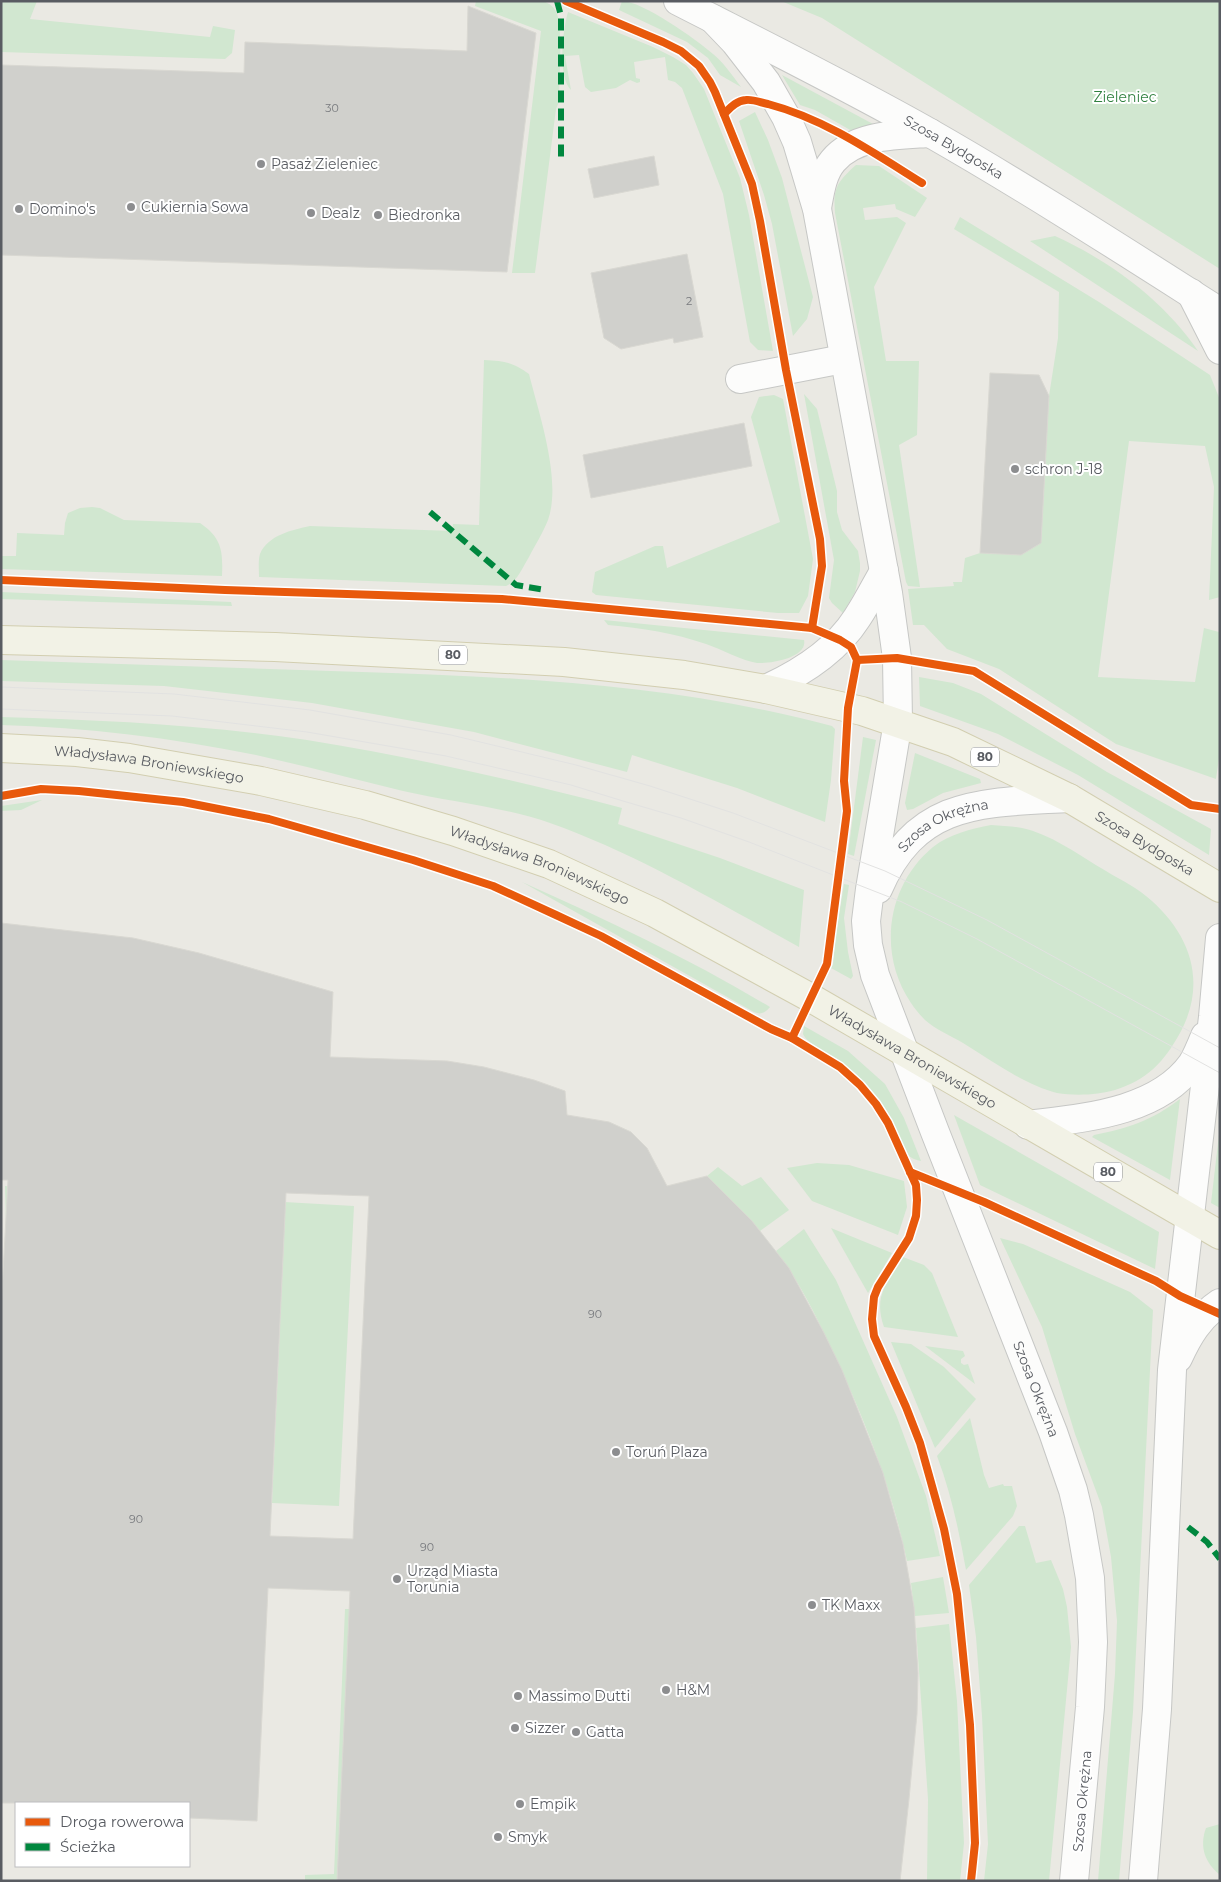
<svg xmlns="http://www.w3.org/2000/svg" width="1221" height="1882" viewBox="0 0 1221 1882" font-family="Montserrat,sans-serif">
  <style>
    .green { fill: #d1e7d0 }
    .building { fill: #d0d0cc; stroke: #d9d8d2; fill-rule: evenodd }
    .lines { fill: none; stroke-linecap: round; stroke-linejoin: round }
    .minor-casing { stroke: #c6c7c5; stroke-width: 30 }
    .major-casing { stroke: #d2ceb0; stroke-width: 30 }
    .minor { stroke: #fcfcfb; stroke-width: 28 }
    .major { stroke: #f2f2e6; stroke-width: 28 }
    .tram { stroke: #e2e2e1; stroke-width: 1 }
    .quiet { stroke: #00873e; stroke-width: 6; stroke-dasharray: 12 6; stroke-linecap: butt }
    .cycleway-casing { stroke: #fff; stroke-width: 11 }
    .cycleway { stroke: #e8590c; stroke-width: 8 }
    .poi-dot { fill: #8c8d8f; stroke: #fff; stroke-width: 2 }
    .labels { text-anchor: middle; stroke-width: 4; stroke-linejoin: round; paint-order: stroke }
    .number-label { font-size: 11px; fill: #787a7e }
    .shield { fill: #fff; stroke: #8b8d91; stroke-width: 1 }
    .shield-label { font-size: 12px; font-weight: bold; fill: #595c62 }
    .park-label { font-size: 14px; fill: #318140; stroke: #fff }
    .street-label { font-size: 14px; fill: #595c62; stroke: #fff }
    .poi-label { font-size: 14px; fill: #595c62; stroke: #fff; text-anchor: start }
  </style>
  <rect width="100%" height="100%" fill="#eae9e3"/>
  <g class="green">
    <polygon points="1,1 37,1 30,19 210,37 213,26 235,30 232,53 225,59 1,52"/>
    <path d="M476,1h67c7,3 11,5 14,13 6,16 2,68 2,88l-3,7 -21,164h-23l29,-242 -66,-25z"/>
    <path d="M622,1c20,0 74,38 91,53 11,9 19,21 28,33l-21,-12 -12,-17 -21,-16 -68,-32z"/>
    <polygon points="781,1 1220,1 1220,269 822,18"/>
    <path d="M568,12l85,35 20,10 13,8 7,8 11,16 36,89 9,37 24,136 -15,-1 -8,-8 -27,-148 -41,-106 -7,-6 -7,-2 -3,-23 -31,5 2,16 4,1v3l-3,1 -7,-3 -14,8 -25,4 -6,-5 -6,-32 -14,1 6,34c-14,-14 -8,-61 -3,-78z"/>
    <polygon points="782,75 873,124 852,131 815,110 800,105"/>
    <polygon points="755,112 768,140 782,178 813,297 807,319 793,336 772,224 764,195 739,121"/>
    <path d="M856,165l23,1 48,32 -12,19 -19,-8 -1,-5 -32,4 2,12 32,-3 9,6 -32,64 12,74h33l-2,74 -18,10 21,142 -12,-1 -2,-4 -71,-369c-2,-25 2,-31 21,-48z"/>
    <polygon points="960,217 1099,302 1210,375 1220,400 1220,597 1209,600 1214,487 1205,446 1129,441 1098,677 1195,682 1204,628 1219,632 1220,751 1216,779 1116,744 999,669 947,649 924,625 913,625 908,589 954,586 953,582 962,582 965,558 980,553 1041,543 1049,396 1058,338 1059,292 954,229"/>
    <path d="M1055,236c55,25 108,64 143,115l-168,-110z"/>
    <path d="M484,360c20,1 29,2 45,14 10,40 33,106 19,146 -5,13 -13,25 -19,37 -7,11 -11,24 -23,29l-247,-9c0,-7 -1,-17 1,-23 8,-19 32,-24 50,-28l142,5 1,-7 26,1z"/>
    <polygon points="804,394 817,409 837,491 837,512 842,530 858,551 860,563 860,571 855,592 843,613 832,603 829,598 834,560"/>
    <polygon points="774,395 783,399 813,559 808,596 799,613 778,613 596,595 592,592 595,572 655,546 663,546 667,568 780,522 751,417 759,397"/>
    <path d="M92,507l8,1 24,12 76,3c22,15 23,28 22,53l-221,-7v-13h15l1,-23 47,2 1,-12 3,-10 12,-5z"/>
    <polygon points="1,592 231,602 232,606 1,599"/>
    <path d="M604,620l200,20c4,18 -34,24 -47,23 -14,-2 -36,-14 -51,-19 -32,-11 -64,-16 -98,-19z"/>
    <path d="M1,660c120,4 241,8 361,12 158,5 316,13 470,54l3,3 -4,51 -6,42 -88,-34 -105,-33 -5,17 -153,-40 -162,-29 -148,-17 -163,-5z"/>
    <polygon points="919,677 953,683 981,694 1107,772 1211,829 1209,855 1078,775 998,734 920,706"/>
    <path d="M1,717c103,3 205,8 306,23 107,17 211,41 315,68l-4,16 102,34 84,32 -5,57c-80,-44 -162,-93 -249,-124 -46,-16 -99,-21 -147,-32 -49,-12 -98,-25 -147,-36 -84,-17 -170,-28 -255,-30z"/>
    <polygon points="863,737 876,740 854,856 848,854"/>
    <polygon points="915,753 980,779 981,783 943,793 913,809 907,810 905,803"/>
    <polygon points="42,800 21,810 1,811 1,806"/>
    <path d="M991,825c10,1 21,1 31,3 28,6 54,25 79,40 14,9 32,17 45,28 44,36 62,85 34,137 -16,29 -33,47 -65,57 -17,5 -40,6 -58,3 -33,-8 -64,-32 -94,-50 -12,-7 -28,-14 -38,-23 -5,-5 -10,-11 -14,-17 -34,-50 -24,-118 22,-156 16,-13 38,-18 58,-22z"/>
    <path d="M522,882c85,38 168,77 248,125 -5,6 -9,8 -16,5z"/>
    <polygon points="844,884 849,885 844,918 848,952 853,976 851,979 831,968 833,964 836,934"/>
    <path d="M804,1026l44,25 37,33 19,34 17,43c-23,-4 -22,-27 -31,-44 -4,-8 -10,-16 -15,-22 -6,-8 -14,-16 -21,-23 -12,-11 -46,-26 -51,-38z"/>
    <path d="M1180,1099l-10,81 -78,-43 2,-2c32,-6 59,-15 86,-36z"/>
    <polygon points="954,1115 1159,1232 1155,1269 980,1185"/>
    <polygon points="1220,1126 1220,1208 1211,1203"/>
    <polygon points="817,1163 849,1165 904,1181 907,1207 898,1235 812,1201 787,1168"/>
    <polygon points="718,1167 742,1186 761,1177 789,1210 760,1231 752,1221 707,1176"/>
    <polygon points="5,1186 354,1206 339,1506 272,1503 284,1237 6,1225"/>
    <polygon points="831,1228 892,1253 868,1293"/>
    <path d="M804,1229l32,51 61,137 29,79 14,60 -33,5c-15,-72 -42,-141 -73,-207 -17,-36 -34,-72 -58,-103z"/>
    <polygon points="1000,1238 1023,1244 1130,1292 1153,1310 1133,1712 1119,1881 1098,1881 1115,1674 1117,1621 1111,1557 1102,1507 1075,1434 1042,1327"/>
    <path d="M903,1257l21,8 8,8 26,64 -74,-10c-11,-31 3,-44 19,-70z"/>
    <polygon points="891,1342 911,1344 944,1367 976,1399 935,1448"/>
    <polygon points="925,1346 963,1351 965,1356 961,1359 961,1363 964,1365 968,1364 975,1384"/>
    <path d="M970,1418l14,57 5,13 14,-4 1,2h8l5,20 -4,10 -47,54c-7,-39 -15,-77 -29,-114z"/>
    <polygon points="1019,1526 1025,1526 1036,1563 1051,1560 1063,1589 1067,1607 1071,1647 1049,1881 984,1881 988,1844 982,1716 976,1637 969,1585"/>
    <polygon points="943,1577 949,1613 915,1616 911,1583"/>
    <polygon points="345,1609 350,1609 337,1881 305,1881 305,1875 334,1874"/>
    <polygon points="949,1624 957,1701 964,1843 960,1881 927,1881 928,1799 916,1628"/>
    <path d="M1220,1824v51c-15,-12 -21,-28 -14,-47z"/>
  </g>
  <g class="building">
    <polygon points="468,6 536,33 507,272 1,255 1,65 244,73 245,42 467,51"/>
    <polygon points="654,156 659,185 594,198 588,169"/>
    <polygon points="687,254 703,337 674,343 673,338 621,349 604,338 591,273"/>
    <polygon points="990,373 1039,375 1049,396 1041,543 1021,555 980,553"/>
    <polygon points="744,423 752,466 591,498 583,455"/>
    <path d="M1,923l132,15 66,15 134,39 -3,65 117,4 37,6 50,13 31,11 2,24 42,7 22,10 16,16 20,38 40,-10 45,45 37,47 34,63 19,39 41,103 20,71 11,63 4,66 -1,41 -8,85 -9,82h-563l13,-290 -82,-3 -11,233 -68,-3v-15h-188v-493l7,-130h-7zM286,1193l83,3 -16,343 -83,-3z"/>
  </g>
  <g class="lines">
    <defs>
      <g id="minor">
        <path id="s1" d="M678,1c84,43 169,85 252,132 98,56 194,118 290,179"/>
        <path id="s2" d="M713,19l22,23 31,40 20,35 11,25 20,67 71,384 9,65 1,64 -28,167 -4,32 2,24 7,30 60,157 118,300 20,58 6,25 11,63 3,64 -3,65 -16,174"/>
        <path d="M817,208c3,-16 5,-34 16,-47 22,-27 66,-26 97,-28"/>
        <polyline points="1191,293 1220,350"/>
        <polyline points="740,379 843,359"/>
        <path d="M766,689c35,-16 70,-38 91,-71 10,-15 18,-31 27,-47"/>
        <path id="s3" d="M878,889c39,-91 106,-86 191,-91"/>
        <path d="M1028,1125c54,-7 129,-12 164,-61 5,-8 9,-18 13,-28"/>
        <path d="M1178,1358c10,-22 21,-41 42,-55"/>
        <polyline points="1143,1881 1157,1709 1172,1370 1213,1017 1220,938"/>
      </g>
      <g id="major">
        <path id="s4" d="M1,640l274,7 289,15 120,13 82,14 96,22 91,31 116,56 151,90"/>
        <path id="s5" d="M1,748l76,4 52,6 132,23 104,24 88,26 96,33 106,49 156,85 409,237"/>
      </g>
    </defs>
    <use href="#minor" class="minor-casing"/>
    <use href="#major" class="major-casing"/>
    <use href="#minor" class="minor"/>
    <use href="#major" class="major"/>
    <g class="tram">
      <polyline points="1,687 174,694 310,710 451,735 576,765 650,786 733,813 885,871 987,920 1220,1048"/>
      <polyline points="1,709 172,716 307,732 446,756 571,785 623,801 681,818 749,842 902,902 977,939 1220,1073"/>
    </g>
    <g class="quiet">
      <polyline points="557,1 561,16 561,161"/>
      <polyline points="430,512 516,585 545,590"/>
      <polyline points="1188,1527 1207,1542 1220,1559"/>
    </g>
    <defs>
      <g id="cycleway">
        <polyline points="566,1 663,42 681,51 699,66 710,82 715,92 752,184 760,221 786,370 820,539 822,566 812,628"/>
        <path d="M724,114c7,-7 12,-13 22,-14 7,-1 16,3 22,4 57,15 106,49 154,79"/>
        <polyline points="1,580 225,590 502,599 812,628 840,640 851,647 857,660 848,708 844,781 847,811 827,964 792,1038"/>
        <polyline points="857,660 897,658 974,671 1191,805 1220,809"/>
        <polyline points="1,796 41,789 79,791 183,802 269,819 413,860 493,886 556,915 601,936 771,1029 792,1038 840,1067 860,1085 876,1104 888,1123 916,1185 917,1200 916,1216 909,1238 878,1287 874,1297 872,1319 874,1336 906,1407 920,1443 944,1529 957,1594 970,1725 975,1843 971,1881"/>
        <polyline points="910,1172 984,1202 1156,1281 1180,1296 1220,1314"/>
      </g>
    </defs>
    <use href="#cycleway" class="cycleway-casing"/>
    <use href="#cycleway" class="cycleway"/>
  </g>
  <g class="poi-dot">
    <circle cx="261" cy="164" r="5"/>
    <circle cx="131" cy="207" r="5"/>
    <circle cx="19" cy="209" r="5"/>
    <circle cx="311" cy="213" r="5"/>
    <circle cx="378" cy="215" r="5"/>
    <circle cx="1015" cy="469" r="5"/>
    <circle cx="616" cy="1452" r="5"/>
    <circle cx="397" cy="1579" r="5"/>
    <circle cx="812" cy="1605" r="5"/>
    <circle cx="666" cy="1690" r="5"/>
    <circle cx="518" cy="1696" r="5"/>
    <circle cx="515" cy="1728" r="5"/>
    <circle cx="576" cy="1732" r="5"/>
    <circle cx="520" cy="1804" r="5"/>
    <circle cx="498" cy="1837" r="5"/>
  </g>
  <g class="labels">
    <g class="number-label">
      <text x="332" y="112">30</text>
      <text x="689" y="305">2</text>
      <text x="595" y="1318">90</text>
      <text x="136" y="1523">90</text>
      <text x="427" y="1551">90</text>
    </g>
    <g class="shield">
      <rect x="439" y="645.5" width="28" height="19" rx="4"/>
      <rect x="971" y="747.5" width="28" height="19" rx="4"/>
      <rect x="1094" y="1162.5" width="28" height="19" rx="4"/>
    </g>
    <g class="shield-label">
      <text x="453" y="659">80</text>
      <text x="985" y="761">80</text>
      <text x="1108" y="1176">80</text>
    </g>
    <g class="park-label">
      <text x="1125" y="102">Zieleniec</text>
    </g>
    <g class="street-label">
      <text dy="5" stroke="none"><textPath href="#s1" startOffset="312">Szosa Bydgoska</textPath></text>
      <text dy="5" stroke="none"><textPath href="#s5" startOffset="149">Władysława Broniewskiego</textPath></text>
      <text dy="5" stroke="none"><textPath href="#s3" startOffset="96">Szosa Okrężna</textPath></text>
      <text dy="5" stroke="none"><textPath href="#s4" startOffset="1179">Szosa Bydgoska</textPath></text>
      <text dy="5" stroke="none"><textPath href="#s5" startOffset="554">Władysława Broniewskiego</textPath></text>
      <text dy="5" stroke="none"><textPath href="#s5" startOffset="974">Władysława Broniewskiego</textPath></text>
      <text dy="5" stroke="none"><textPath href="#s2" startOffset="1441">Szosa Okrężna</textPath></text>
      <text transform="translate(1082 1801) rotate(-85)" y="5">Szosa Okrężna</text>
    </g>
    <g class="poi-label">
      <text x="271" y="169">Pasaż Zieleniec</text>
      <text x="141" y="212">Cukiernia Sowa</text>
      <text x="29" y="214">Domino's</text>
      <text x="321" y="218">Dealz</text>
      <text x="388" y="220">Biedronka</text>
      <text x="1025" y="474">schron J-18</text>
      <text x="626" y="1457">Toruń Plaza</text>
      <text x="407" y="1576">Urząd Miasta<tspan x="407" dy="16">Torunia</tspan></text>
      <text x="822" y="1610">TK Maxx</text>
      <text x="676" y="1695">H&amp;M</text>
      <text x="528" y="1701">Massimo Dutti</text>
      <text x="525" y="1733">Sizzer</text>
      <text x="586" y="1737">Gatta</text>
      <text x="530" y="1809">Empik</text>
      <text x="508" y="1842">Smyk</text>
    </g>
  </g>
  <rect width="1221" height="1882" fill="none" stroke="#595c62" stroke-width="5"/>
  <rect x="15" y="1802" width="175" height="65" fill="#ffffff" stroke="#bdbec0"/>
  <rect x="25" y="1818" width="25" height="8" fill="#e8590c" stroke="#bdbec0"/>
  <text x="60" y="1827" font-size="15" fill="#595c62">Droga rowerowa</text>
  <rect x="25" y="1843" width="25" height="8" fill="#00873e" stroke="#bdbec0"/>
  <text x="60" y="1852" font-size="15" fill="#595c62">Ścieżka</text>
</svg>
